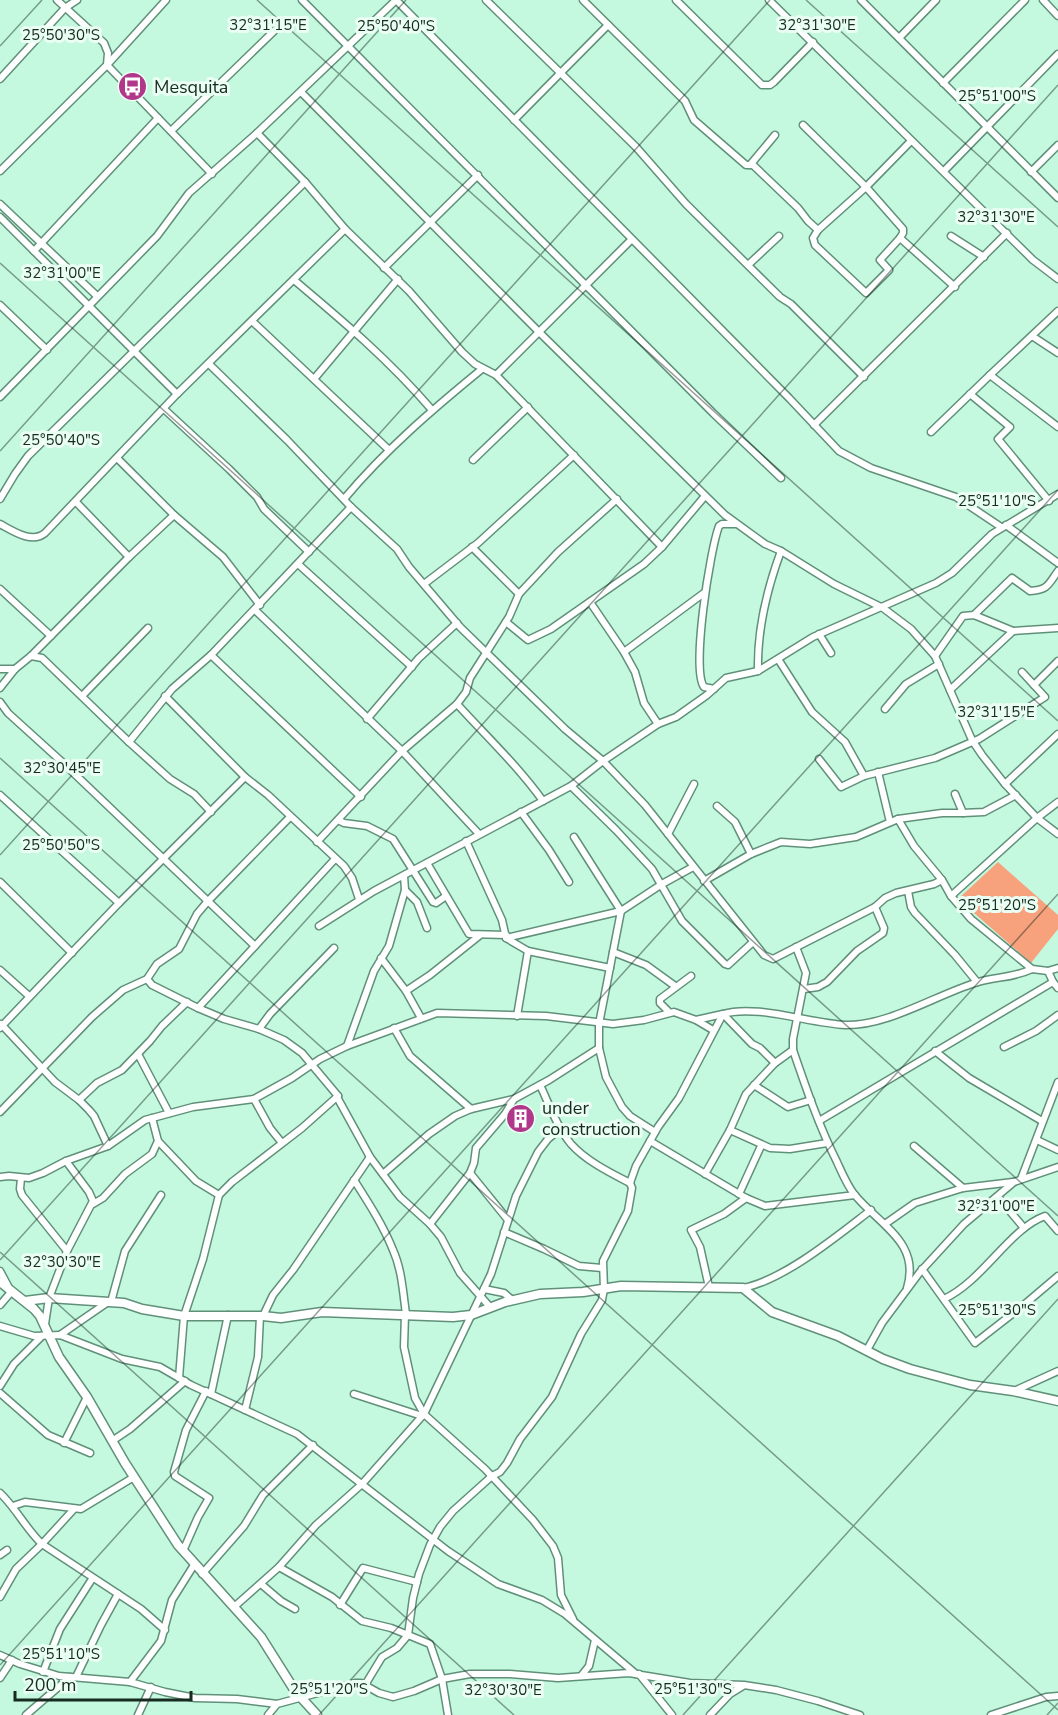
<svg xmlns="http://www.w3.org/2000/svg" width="1058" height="1715" viewBox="0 0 1058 1715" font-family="'Nunito Sans',sans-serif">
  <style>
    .green { fill: #f8a17d }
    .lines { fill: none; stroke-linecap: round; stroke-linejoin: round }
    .street-casing { stroke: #609079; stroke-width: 9 }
    .secondary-casing { stroke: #609079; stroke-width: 11 }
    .street { stroke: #fff; stroke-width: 6 }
    .secondary { stroke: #fff; stroke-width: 8 }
    .ticks { fill: none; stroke: #172b21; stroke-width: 1.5; stroke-opacity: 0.45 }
    .labels { text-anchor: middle; stroke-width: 6; stroke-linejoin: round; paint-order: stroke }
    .poi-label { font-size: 18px; fill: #172b21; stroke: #eafef3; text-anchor: start }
    .ticks-label { font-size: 15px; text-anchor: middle; fill: #172b21; stroke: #eafef3; stroke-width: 6; stroke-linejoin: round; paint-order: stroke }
  </style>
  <rect width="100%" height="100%" fill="#c5f9df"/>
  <polygon class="green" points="998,862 1058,915 1058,929 1031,963 958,899"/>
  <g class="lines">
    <defs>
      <g id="street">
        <polyline points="57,0 104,43 108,53 107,65 212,174"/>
        <polyline points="302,0 713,413 781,478"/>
        <polyline points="396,0 789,398 839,451 871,468 956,497 1001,527"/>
        <polyline points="486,0 636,147 686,204 780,297 791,304 864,377"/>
        <polyline points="583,0 685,101 694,120 746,165 753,165 798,208 808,221 818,230"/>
        <polyline points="676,0 762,85 770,85 774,82 813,42"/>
        <polyline points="769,0 1033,260 1058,279"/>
        <polyline points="861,0 1058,198"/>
        <polyline points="1043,0 1058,16"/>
        <polyline points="899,38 936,0"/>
        <polyline points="0,79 65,8 77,0"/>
        <polyline points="943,83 1025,0"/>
        <polyline points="301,92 539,332 725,515 765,544 781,551 834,584 883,608 911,629 935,656 972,740 982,755 1005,784 1037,818 1058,834"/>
        <polyline points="514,120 608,25"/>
        <polyline points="803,125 866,187 903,229 903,233 900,238 955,287"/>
        <polyline points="171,131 274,31"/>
        <polyline points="257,133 305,182 345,229 409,291 462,352 475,364 496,375 662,547"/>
        <polyline points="750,165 775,135"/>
        <polyline points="0,171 107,65 166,0"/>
        <polyline points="944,171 1058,54"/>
        <polyline points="1031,172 1058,145"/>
        <polyline points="0,204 97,296"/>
        <polyline points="0,217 177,394"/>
        <polyline points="951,236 984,257"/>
        <polyline points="900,238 880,260 889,270 866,293 815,245 813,238 818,230 866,187 911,141"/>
        <polyline points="34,251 158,118"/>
        <polyline points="748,265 779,236"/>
        <polyline points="384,268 478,175"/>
        <path d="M294,280c50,42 95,80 138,130"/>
        <polyline points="0,305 47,350"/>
        <polyline points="1058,311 990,375 1058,427"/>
        <polyline points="252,321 389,450"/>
        <polyline points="1032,336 1058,353"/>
        <polyline points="209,364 287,440 351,507 397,549 409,567 460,627 565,729 603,761 645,805 764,955 773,959 875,907 885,898 896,893 934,884 942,880"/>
        <polyline points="496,375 631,240"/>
        <polyline points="314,379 398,279"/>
        <polyline points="970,394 1010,427 998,439 1049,501"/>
        <polyline points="0,397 157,236 189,193 257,133 396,0"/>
        <polyline points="164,409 229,469 257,497 264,509 309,552"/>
        <polyline points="814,425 1007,233"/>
        <polyline points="931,432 990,375"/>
        <polyline points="117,458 174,515 223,557 260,605"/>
        <polyline points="473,460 528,407"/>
        <polyline points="0,499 15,474 28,456 305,182"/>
        <path d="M344,499c41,-49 89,-90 138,-130"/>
        <polyline points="76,502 129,557"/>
        <path d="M0,524c13,7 32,20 45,9l132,-139 168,-165"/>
        <polyline points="1006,525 1058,563"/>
        <polyline points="472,547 519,594"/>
        <polyline points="298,564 412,667"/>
        <polyline points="424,584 478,543 574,455"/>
        <polyline points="0,589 51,636"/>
        <polyline points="590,602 624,652 635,672 644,703 658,724"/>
        <polyline points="255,610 402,751 479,834"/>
        <path d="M974,615l38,-37 18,13c18,-1 18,-6 28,-20"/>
        <polyline points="506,622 528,640 551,629 644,564 662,547 705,496"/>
        <polyline points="819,634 831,653"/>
        <polyline points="624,652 704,593"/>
        <polyline points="211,655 361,797"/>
        <polyline points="31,656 42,658 129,742 170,779 194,794 211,812"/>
        <polyline points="935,656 963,616 974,615 1013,631"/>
        <polyline points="778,659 812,712 845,742 864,776"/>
        <polyline points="0,669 15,669"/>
        <path d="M758,671c-1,-41 9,-82 23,-120"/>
        <polyline points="1034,685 1058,661"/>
        <polyline points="0,688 15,669 31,656 129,557 174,515"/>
        <path d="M714,689l-10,-2c-13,-17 6,-137 15,-161l3,-2h13"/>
        <polyline points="950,690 1013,631 1058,628"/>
        <polyline points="82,696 148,628"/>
        <polyline points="165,696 245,777 268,795 344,866 352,878 359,899"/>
        <polyline points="0,702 8,713 61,761 255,946"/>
        <path d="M457,704c29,32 60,61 86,97"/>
        <polyline points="885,709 906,684 939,664"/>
        <polyline points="367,719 419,658 457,623"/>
        <polyline points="129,742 172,689 211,655 351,507"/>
        <polyline points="819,759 841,787 864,776 935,758 979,739 1045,697 1022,672"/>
        <polyline points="878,772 890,822"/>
        <polyline points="1005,784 1058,734"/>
        <polyline points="571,786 616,830 652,869 682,921 725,964 728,965 753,942"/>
        <polyline points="0,795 119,903"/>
        <polyline points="717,806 735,822 751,854"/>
        <polyline points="521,812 549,850 569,882"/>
        <polyline points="963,813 984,812 1016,795"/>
        <polyline points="898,819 942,813 963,813 955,794"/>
        <polyline points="338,820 344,823 367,826 393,839 433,902 436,903 446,896"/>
        <polyline points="668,834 694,784"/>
        <polyline points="466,841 502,920 506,938 528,951 610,968"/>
        <polyline points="317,842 402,751 457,704 466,692 470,678 509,617 519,594 558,552 617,499"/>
        <polyline points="427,863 469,934 506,935"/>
        <polyline points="704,881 751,854 781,842 810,844 856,837 898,819 914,846 942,880 951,896 971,919 1032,969 1048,971 1058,968"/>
        <polyline points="0,882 72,953"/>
        <polyline points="405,890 417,902 427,928"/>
        <polyline points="908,891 911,907 915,913 955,955 977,982"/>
        <polyline points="951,896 1037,818 1058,802"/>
        <polyline points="319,926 374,891 571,786 603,761 658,724 676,717 707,695 726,678 758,671 813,637 936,583 952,573 992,534 1058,494"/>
        <polyline points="506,938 621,911 574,837"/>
        <path d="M796,947l10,26 -13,66v11c13,38 26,76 44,112 5,11 10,23 17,32 25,31 67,48 53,94"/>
        <polyline points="613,952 646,965 675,986"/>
        <polyline points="381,958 406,991 421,1018"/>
        <polyline points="0,970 29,996"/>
        <polyline points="1048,971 1053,982 1058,988"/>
        <polyline points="147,979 152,985 198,1008 224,1019 259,1029 284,1040 302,1053 338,1096 337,1097 370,1157 400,1197 430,1224 441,1237 460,1273 490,1307"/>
        <polyline points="804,989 818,987 827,982 857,951 883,933 884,928 875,907"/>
        <polyline points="406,991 430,975 479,936"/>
        <polyline points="198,1008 335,859"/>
        <polyline points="669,1012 660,1003 660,999 691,976"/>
        <polyline points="517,1016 528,951"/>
        <polyline points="696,1020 723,1014 752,1044 760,1048 775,1063"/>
        <polyline points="1,1024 55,1082 79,1100 89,1110 94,1116 108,1146"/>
        <polyline points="0,1028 119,903 245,777"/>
        <polyline points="394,1028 410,1056 471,1109"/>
        <polyline points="259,1029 270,1014 334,948"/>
        <polyline points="347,1046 374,971 389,946 405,890 404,876"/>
        <polyline points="1004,1047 1036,1031 1058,1015"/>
        <polyline points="935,1051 969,1078 1042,1121"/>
        <polyline points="138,1054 169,1113"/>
        <path d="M540,1085c9,19 17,42 31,59 15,17 40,29 59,39"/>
        <polyline points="754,1085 788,1107 811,1100"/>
        <polyline points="254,1099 270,1128 282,1143"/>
        <polyline points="79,1100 97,1083 122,1070 150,1041 162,1026 187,1002"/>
        <polyline points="0,1112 92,1017 123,990 147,979 157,964 179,949 197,914 208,901 290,817"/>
        <polyline points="152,1118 158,1141 196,1181 219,1195"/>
        <polyline points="819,1121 1053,982"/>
        <polyline points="730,1130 770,1148 790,1149 827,1143"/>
        <polyline points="655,1132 630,1116 622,1107 606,1077 599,1048 599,1024 621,911 662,884 693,867"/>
        <polyline points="1037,1140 1058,1150"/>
        <polyline points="650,1141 746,1198 765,1206 855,1195"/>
        <polyline points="914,1146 963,1188"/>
        <polyline points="470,1173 508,1220"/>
        <polyline points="383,1174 429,1134 455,1116 471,1109 514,1099 549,1080 599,1048"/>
        <polyline points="705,1174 730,1130 746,1094 775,1063 793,1050"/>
        <polyline points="0,1177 9,1176 29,1178 43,1173 66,1161 108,1146 145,1120 193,1107 254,1099 292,1078 320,1059 347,1046 437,1013 546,1016 613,1024 644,1020 674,1012 696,1020 713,1030"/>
        <polyline points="21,1178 20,1189 22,1195 67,1251"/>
        <polyline points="1021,1179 1058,1082"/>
        <path d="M354,1180c14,22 29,45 39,70 9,20 10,43 13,64"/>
        <polyline points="739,1194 761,1146"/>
        <polyline points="998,1197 1024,1228"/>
        <polyline points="93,1204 103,1198 125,1174 152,1154 158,1141"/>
        <polyline points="430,1224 470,1173 474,1163 476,1148 505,1114 514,1099"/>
        <polyline points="885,1224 915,1203 963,1188 1013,1182"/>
        <polyline points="504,1232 544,1249 579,1266 602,1268"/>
        <polyline points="922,1269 975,1343 1025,1304 1058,1276"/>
        <polyline points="0,1271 8,1286"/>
        <polyline points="709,1287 700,1247 691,1230 724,1214 746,1198"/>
        <path d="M743,1288c41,-8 94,-52 128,-78"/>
        <polyline points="484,1289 504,1293 512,1300"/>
        <path d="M944,1299c40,-19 65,-70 101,-83l13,15"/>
        <polyline points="111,1302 125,1251 161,1195"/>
        <polyline points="0,1305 12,1291"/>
        <polyline points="405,1314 404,1347 415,1398 424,1414 485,1469 533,1520 553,1546 558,1558 561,1595 573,1619"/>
        <polyline points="263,1316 273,1295 293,1270 370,1157"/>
        <polyline points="45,1324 49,1298 67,1251 93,1201 89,1192 66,1161"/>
        <polyline points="0,1326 34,1336 60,1335 122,1359 160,1367 191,1385 297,1434 448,1551 498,1584 542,1600 565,1614 636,1674"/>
        <polyline points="60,1335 108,1302"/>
        <polyline points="867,1350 882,1323 920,1272 964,1224 1014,1182 1058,1167"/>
        <polyline points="179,1378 184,1316 203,1259 219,1195 232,1182 302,1128 338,1096"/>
        <polyline points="0,1386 14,1364 42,1336"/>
        <polyline points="1014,1391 1058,1371"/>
        <polyline points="0,1393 48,1435 90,1453"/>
        <polyline points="211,1394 228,1315"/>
        <polyline points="354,1394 422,1416"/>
        <polyline points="245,1410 258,1357 260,1316"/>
        <polyline points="112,1441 130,1429 185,1381"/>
        <polyline points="64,1443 87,1397"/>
        <path d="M0,1493c16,15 26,36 42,51l99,65 24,21"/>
        <polyline points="13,1506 25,1502 81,1509 134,1477"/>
        <polyline points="183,1551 198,1517 209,1498 175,1476 174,1472 186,1430 206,1391"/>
        <polyline points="0,1555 7,1550"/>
        <polyline points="279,1567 332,1597 362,1621 391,1628 430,1644 442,1679 448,1715"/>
        <polyline points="202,1574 244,1526 263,1495 313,1445"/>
        <polyline points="261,1584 281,1601 295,1609"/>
        <polyline points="0,1597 16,1569 42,1544 74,1509"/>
        <polyline points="340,1605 363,1568 417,1582"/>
        <polyline points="234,1607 279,1567 316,1525 362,1484 424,1414 491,1274 516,1196 538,1152 548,1139 561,1128"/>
        <polyline points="0,1655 20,1664 59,1676 130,1682 165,1692 195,1698 237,1699 277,1704 355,1683 361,1683 379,1693 393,1697 414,1691 442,1679 470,1674 510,1674 558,1678 629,1673 690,1683 744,1685 776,1690 818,1701 860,1715"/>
        <polyline points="43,1672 60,1629 92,1579"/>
        <polyline points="639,1674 672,1715"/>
        <polyline points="581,1676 589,1666 595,1640"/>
        <polyline points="76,1677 101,1625 118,1594"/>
        <polyline points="0,1678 12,1660"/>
        <polyline points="130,1682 161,1641 172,1600 194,1565"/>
        <path d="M365,1685l17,-28 15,-9 11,-13 5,-37 6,-24 11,-29 10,-18 13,-16 39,-35 8,-4 7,-9 13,-24 32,-42 29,-63 21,-34 2,-11 -1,-28 25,-50 4,-23 -2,-5 6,-17 22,-39 21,-29 44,-84c33,-10 85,9 122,11 43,1 89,-29 130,-42 20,-7 36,-4 57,-14"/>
        <polyline points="26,1715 70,1677"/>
        <polyline points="138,1715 151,1687"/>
        <polyline points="268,1715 277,1704"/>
        <polyline points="710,1715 730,1694 743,1686"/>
        <polyline points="991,1715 1046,1697 1058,1696"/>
      </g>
      <g id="secondary">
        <polyline points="0,1282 34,1309 40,1316 59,1357 87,1397 125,1463 178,1545 261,1637 295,1691 317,1715"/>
        <polyline points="25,1301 49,1298 124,1303 142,1309 184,1316 263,1316 281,1318 322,1312 453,1317 471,1315 505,1302 540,1294 583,1292 621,1286 743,1288 772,1312 838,1336 883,1359 910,1369 970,1385 1013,1391 1058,1401"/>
      </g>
    </defs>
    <use href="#street" class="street-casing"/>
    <use href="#secondary" class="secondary-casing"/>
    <use href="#street" class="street"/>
    <use href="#secondary" class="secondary"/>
  </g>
  <path class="ticks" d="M257,0l801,721M806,0l252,227M0,46l42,-46M0,263l1058,953M0,451l406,-451M0,758l1058,952M0,855l770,-855M0,1252l514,463M0,1260l1058,-1175M0,1665l1058,-1175M319,1715l739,-821M683,1715l375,-416M1047,1715l11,-12"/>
  <defs>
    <symbol id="bus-disc" viewBox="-11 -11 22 22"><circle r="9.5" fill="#b1378a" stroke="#eafef3"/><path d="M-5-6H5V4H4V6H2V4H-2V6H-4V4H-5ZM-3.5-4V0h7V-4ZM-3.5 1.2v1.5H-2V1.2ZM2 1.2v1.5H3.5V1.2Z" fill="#fff"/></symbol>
    <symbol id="building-disc" viewBox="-11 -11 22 22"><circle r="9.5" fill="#b1378a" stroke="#eafef3"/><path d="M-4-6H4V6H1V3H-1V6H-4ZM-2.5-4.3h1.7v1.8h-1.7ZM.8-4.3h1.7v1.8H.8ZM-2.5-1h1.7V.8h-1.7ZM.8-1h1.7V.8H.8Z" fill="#fff"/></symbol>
  </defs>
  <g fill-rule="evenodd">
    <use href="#bus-disc" x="116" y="70" width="33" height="33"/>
    <use href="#building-disc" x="504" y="1102" width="33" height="33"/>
  </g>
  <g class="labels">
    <g class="poi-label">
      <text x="154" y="93">Mesquita</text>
      <text x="542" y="1114">under<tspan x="542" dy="21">construction</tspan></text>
    </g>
  </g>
  <g class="ticks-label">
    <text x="268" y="30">32°31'15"E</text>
    <text x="817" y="30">32°31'30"E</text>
    <text x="396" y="31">25°50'40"S</text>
    <text x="61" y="40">25°50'30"S</text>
    <text x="997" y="101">25°51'00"S</text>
    <text x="996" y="222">32°31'30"E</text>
    <text x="62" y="278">32°31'00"E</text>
    <text x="61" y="445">25°50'40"S</text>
    <text x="997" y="506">25°51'10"S</text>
    <text x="996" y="717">32°31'15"E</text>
    <text x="62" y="773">32°30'45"E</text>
    <text x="61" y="850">25°50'50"S</text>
    <text x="997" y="910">25°51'20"S</text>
    <text x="996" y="1211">32°31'00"E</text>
    <text x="62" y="1267">32°30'30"E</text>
    <text x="997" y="1315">25°51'30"S</text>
    <text x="61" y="1659">25°51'10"S</text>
    <text x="329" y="1694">25°51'20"S</text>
    <text x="693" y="1694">25°51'30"S</text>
    <text x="503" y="1695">32°30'30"E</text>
  </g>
  <path d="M15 1691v9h176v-9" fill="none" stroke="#172b21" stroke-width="3"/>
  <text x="24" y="1691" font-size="18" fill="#172b21" stroke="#eafef3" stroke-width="4.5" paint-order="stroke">200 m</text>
</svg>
